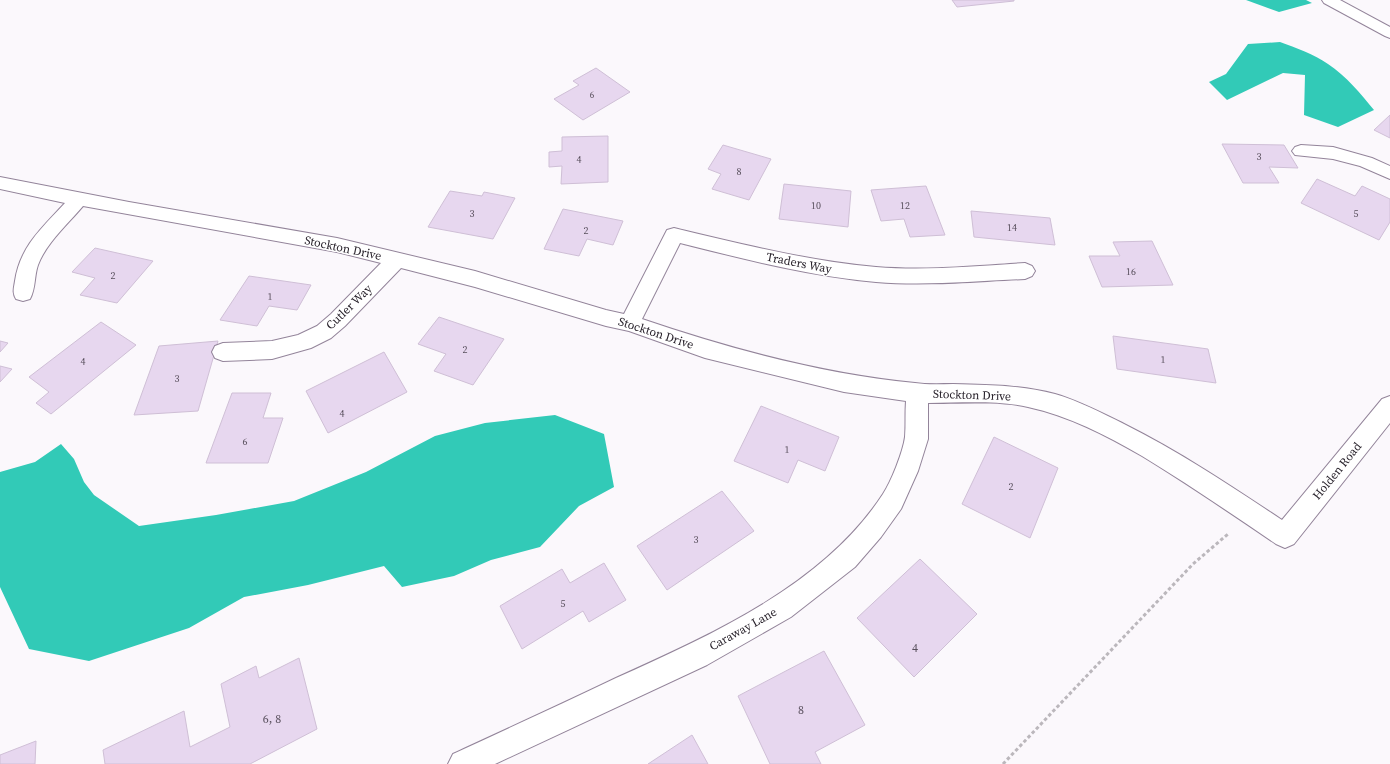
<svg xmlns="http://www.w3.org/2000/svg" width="1390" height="764" viewBox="0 0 1390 764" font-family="'Source Serif 4',serif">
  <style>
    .water { fill: #32cab7 }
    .building { fill: #e7d7ef; stroke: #cfbfd6 }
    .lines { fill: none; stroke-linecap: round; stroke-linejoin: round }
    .minor-casing { stroke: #93849a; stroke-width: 2 }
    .path { stroke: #bbb7bc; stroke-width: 3; stroke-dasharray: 3.5 2.5; stroke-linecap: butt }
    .minor { fill: #fff; fill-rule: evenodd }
    .labels { text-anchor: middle; stroke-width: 3; stroke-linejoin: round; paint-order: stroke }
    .far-number-label { font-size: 9px; fill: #584f5c }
    .number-label { font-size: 10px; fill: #584f5c }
    .street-label { font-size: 12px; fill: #28222b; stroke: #fff }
    .near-number-label { font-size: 12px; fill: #584f5c }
  </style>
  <rect width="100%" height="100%" fill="#fbf8fc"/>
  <g class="water">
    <polygon points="1246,0 1306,0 1312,3 1279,12"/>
    <path d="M1280,42c16,6 34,12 48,22 18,12 33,30 46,46l-36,17 -34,-12 1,-40 -22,-2 -56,27 -18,-18 17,-8 22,-30z"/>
    <polygon points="555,415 604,434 614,487 579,506 540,547 491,560 454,576 402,587 384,566 308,585 244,597 189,628 89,661 29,649 0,587 0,472 35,462 61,444 74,459 84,482 94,495 139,526 216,515 294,501 366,472 435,436 485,423"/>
  </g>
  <g class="building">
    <polygon points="952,0 1014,0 1014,1 957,7"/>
    <polygon points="596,68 630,92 583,120 554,99 579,85 573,81"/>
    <polygon points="1390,115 1390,138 1374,130"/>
    <polygon points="608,136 608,182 561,184 562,166 549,167 549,152 562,151 562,137"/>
    <polygon points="1222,144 1284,145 1298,168 1269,167 1279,183 1243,183"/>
    <polygon points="723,145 771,159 749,200 712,189 721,174 708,169"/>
    <polygon points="1317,179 1355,196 1362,186 1390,199 1390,222 1379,240 1301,203"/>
    <polygon points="784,184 851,191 848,227 779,219"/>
    <polygon points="926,186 945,235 910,237 904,219 881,221 871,190"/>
    <polygon points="450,191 482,196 484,192 515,198 493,239 428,227"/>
    <polygon points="563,209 623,221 613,245 587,239 579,256 544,249"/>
    <polygon points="971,211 1050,218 1055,245 974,237"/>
    <polygon points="1152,241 1173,285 1102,287 1089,256 1120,256 1113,242"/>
    <polygon points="95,248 153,261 117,303 80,295 95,278 72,272"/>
    <polygon points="249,276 311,285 297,310 269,306 257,326 220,320"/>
    <polygon points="439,317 504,339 473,385 434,371 446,354 418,344"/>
    <polygon points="101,322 136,345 51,414 36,403 49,392 29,377"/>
    <polygon points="1113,336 1208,349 1216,383 1117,369"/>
    <polygon points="0,341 8,343 0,352"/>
    <polygon points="218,341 198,411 134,415 159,346"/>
    <polygon points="384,352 407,392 328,433 306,391"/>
    <polygon points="0,366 12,369 0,382"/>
    <polygon points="232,393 271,393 263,418 283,418 268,463 206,463"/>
    <polygon points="761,406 839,437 825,471 798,460 788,483 734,461"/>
    <polygon points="994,437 1058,468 1030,538 962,504"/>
    <polygon points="722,491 754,531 667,590 637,546"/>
    <polygon points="920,559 977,614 914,677 857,618"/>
    <polygon points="604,563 626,600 589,622 583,611 522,649 500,606 562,569 570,583"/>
    <polygon points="824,651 865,725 815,752 821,764 770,764 738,696"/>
    <polygon points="299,658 317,729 250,764 105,764 103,750 184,711 190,747 230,727 221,684 256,666 259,678"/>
    <polygon points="692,735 708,764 648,764"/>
    <polygon points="36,741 35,764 0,764 0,755"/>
  </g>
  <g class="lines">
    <defs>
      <g id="minor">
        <polygon points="1322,0 1340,0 1390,27 1390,38 1385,36 1324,3"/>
        <polygon points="1301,145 1333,147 1372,158 1390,166 1390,179 1360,166 1333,159 1295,155 1292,151 1295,147"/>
        <path d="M0,177l129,25 208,36 138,33 131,39 18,4 43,-84 7,-2c67,16 134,33 202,39 50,4 100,-1 149,-4l7,3 3,5 -3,5 -7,3c-50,2 -99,7 -149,3 -67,-6 -132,-23 -196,-39l-38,76c88,30 181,55 273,64 13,2 26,1 38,1 35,1 69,1 102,10 24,7 47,19 69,30 56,28 107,62 158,96l100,-121 8,-3v27l-96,121 -9,4 -9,-4c-44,-30 -88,-60 -134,-88 -36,-21 -73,-40 -114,-49 -31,-7 -68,-4 -100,-4v36l-10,32 -17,38 -20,28 -26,30 -64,50 -84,48 -212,99h-47l5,-10c54,-25 109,-50 163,-76 95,-43 208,-93 267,-184 8,-12 20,-42 22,-57 1,-12 0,-24 1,-36l-62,-9 -139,-34 -76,-27 -23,-5 -131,-39 -74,-19 -56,58 -14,12 -20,10 -39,11 -49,2 -8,-3 -3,-6 3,-6 8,-3 49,-2 26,-6 19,-9 14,-12 50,-51 -44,-11 -254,-46c-15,18 -37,37 -45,59 -4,11 -2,23 -8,34l-7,2 -7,-2c-4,-7 -2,-11 -1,-18 5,-35 28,-54 50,-78l-65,-14z"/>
      </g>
    </defs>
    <use href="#minor" class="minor-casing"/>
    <polyline class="path" points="1003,764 1193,564 1228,534"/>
    <use href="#minor" class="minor"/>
  </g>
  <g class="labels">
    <g class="far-number-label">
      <text x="592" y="98">6</text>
    </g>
    <g class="number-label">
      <text x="1259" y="160">3</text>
      <text x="579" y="163">4</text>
      <text x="739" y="175">8</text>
      <text x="816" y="209">10</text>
      <text x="905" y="209">12</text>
      <text x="472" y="217">3</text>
      <text x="1356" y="217">5</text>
      <text x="1012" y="231">14</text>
      <text x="586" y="234">2</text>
      <text x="1131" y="275">16</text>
      <text x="113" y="279">2</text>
      <text x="270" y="300">1</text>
      <text x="465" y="353">2</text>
      <text x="1163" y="363">1</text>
      <text x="83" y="365">4</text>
      <text x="177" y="382">3</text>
      <text x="342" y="417">4</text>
      <text x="245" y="445">6</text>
      <text x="787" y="453">1</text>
      <text x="1011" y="490">2</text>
      <text x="696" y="543">3</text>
      <text x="563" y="607">5</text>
    </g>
    <g class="street-label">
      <text transform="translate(343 248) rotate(12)" y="4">Stockton Drive</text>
      <text transform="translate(799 263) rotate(11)" y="4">Traders Way</text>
      <text transform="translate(349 307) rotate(-44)" y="4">Cutler Way</text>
      <text transform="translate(656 333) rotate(18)" y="4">Stockton Drive</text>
      <text transform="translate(972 395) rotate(2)" y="4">Stockton Drive</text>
      <text transform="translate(1337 471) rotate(-51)" y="4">Holden Road</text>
      <text transform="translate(743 629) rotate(-29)" y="4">Caraway Lane</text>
    </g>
    <g class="near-number-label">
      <text x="915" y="652">4</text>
      <text x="801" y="714">8</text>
      <text x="272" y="723">6, 8</text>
    </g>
  </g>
</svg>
